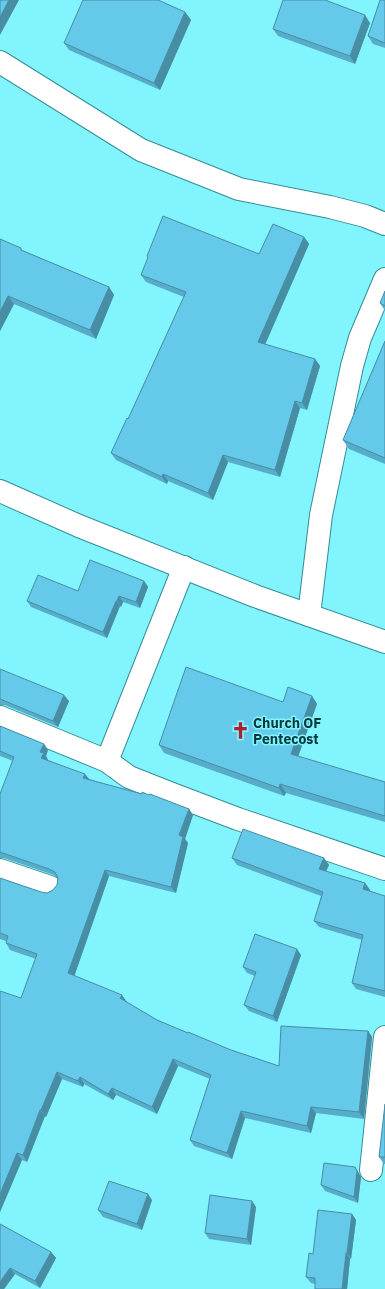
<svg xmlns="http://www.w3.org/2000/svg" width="385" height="1289" viewBox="0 0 385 1289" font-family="'IBM Plex Sans',sans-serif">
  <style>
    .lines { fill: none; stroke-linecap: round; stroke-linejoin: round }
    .minor-casing { stroke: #348d94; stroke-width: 24 }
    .minor { stroke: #fff; stroke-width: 22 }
    .wall { fill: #57adc9 }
    .shaded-wall { fill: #478da4 }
    .building { fill: #65c9ea; stroke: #478da4 }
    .labels { text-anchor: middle; stroke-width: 3; stroke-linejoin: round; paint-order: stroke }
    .poi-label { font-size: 14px; font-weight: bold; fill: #03393d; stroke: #82f4fd; text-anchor: start }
  </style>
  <rect width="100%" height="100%" fill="#82f4fd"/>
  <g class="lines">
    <defs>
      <g id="minor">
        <polyline points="0,62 141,150 239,189 330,207 365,216 385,224"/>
        <polyline points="0,491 79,526 255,596 385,642"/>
        <polyline points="309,615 321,515 352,366 360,338 385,279"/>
        <polyline points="0,717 107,761 129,777 172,794 238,819 385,869"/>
        <polyline points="107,761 184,567"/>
        <polyline points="0,870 50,887"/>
        <polyline points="371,1170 385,1037"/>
      </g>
    </defs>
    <use href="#minor" class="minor-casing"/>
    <use href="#minor" class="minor"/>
  </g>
  <g class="wall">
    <polygon points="385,0 385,48 373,44 368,36"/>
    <polygon points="185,12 191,20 160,90 69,50 64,43"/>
    <polygon points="370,23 355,64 278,36 273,29"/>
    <polygon points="304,237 309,244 265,345 315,359 320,366 307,410 300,408 280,477 228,462 213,500 168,481 167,484 116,460 111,453 128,419 184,297 146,282 141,275 148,258 147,256 259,254"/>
    <polygon points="0,239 24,251 109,287 114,295 96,339 14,304 0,331"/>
    <polygon points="385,291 385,311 380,303"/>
    <polygon points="385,341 385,464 349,449 343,440"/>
    <polygon points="144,581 148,587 140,608 123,602 121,607 120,606 107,638 31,607 27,601"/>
    <polygon points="0,669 69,701 58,727 5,705 0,705"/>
    <polygon points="312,696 317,704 298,757 385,782 385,822 286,793 284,796 164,753 159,745 283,702"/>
    <polygon points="0,726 44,744 48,750 46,756 48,760 89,779 189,809 193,815 185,839 188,843 176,893 109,876 74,976 127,1002 157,1020 188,1033 231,1050 279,1066 368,1031 372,1037 364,1119 316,1113 311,1133 245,1118 232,1159 194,1146 190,1140 210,1079 178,1066 157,1114 116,1095 113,1100 84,1084 83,1087 62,1079 46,1117 45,1116 27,1162 22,1160 0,1212 21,998 36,959 10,950 6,943 6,941 0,939 0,878 41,892 47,893 53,890 57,885 58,878 54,875 4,858 0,858 0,794 13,761 0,756"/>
    <polygon points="232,858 324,858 329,865 326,871 365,883 370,890 369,891 385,896 385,997 356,989 352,983 362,940 319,927 314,921 321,896 237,865"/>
    <polygon points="301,955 277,1022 249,1011 244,1005 255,976 247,973 243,967"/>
    <polygon points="385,1104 385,1164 384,1164 379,1157"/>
    <polygon points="355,1167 361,1177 358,1203 325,1191 321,1185"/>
    <polygon points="152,1200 142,1230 103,1217 98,1210"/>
    <polygon points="252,1201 256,1207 251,1245 209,1239 205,1233"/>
    <polygon points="352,1214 356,1220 351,1259 350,1259 347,1289 315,1289 315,1284 311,1283 306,1277 313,1254"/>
    <polygon points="0,1224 51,1252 56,1258 40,1288 15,1274 4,1289 0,1289"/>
  </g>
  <g class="shaded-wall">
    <polygon points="9,0 19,0 0,35 0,17"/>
    <polygon points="185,12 191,20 160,90 154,83"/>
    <polygon points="365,15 370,23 355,64 350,56"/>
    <polygon points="304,237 309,244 263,349 258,342"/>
    <polygon points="109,287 114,295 96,339 90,330"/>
    <polygon points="8,296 14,304 0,331 0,312"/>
    <polygon points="315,359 320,366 307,410 302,403"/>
    <polygon points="295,401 300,408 280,477 275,470"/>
    <polygon points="223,455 228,462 213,500 208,493"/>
    <polygon points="163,474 168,481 167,484 162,477"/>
    <polygon points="144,581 148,587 140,608 136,602"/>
    <polygon points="119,596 123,602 121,607 117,601"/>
    <polygon points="116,601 120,606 107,638 103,632"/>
    <polygon points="64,695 69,701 58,727 53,721"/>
    <polygon points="312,696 317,704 296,762 291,754"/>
    <polygon points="44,744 48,750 46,756 48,760 46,764 41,758 40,752"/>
    <polygon points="85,774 90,780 83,778"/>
    <polygon points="280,784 286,793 284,796 279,788"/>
    <polygon points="189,809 193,815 185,839 188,843 176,893 171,887 179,835"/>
    <polygon points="324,858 329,865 324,876 319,869"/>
    <polygon points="105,870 109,876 73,980 68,973"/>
    <polygon points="365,883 370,890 368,896 363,889"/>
    <polygon points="297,949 301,955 277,1022 273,1016"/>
    <polygon points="122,995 127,1002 120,998"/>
    <polygon points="368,1031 372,1037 364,1119 359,1112"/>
    <polygon points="173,1059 178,1066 157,1114 152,1107"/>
    <polygon points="57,1072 62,1079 46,1117 41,1110"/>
    <polygon points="80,1077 84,1084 83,1087 78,1081"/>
    <polygon points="112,1088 116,1095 113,1100 108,1094"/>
    <polygon points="311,1107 316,1113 311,1133 307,1126"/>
    <polygon points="40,1110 45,1116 27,1162 23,1155"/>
    <polygon points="241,1111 245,1118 232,1159 227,1153"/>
    <polygon points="17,1153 22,1160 0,1212 0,1194"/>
    <polygon points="355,1167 361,1177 358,1203 354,1197"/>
    <polygon points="148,1194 152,1200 142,1230 137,1224"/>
    <polygon points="252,1201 256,1207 251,1245 247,1239"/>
    <polygon points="352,1214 356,1220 351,1259 347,1253"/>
    <polygon points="51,1252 56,1258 40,1288 35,1281"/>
    <polygon points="346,1253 350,1259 347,1289 342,1289"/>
    <polygon points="10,1268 15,1274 4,1289 0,1289 0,1282"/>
  </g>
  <g class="building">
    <polygon points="0,0 9,0 0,17"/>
    <polygon points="83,0 158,0 185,12 154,83 64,43"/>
    <polygon points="283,0 325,0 365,15 350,56 273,29"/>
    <polygon points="380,0 385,0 385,43 368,36"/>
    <polygon points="163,216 259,254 273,224 304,237 258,342 315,359 302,403 295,401 275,470 223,455 208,493 163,474 162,477 111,453 127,418 128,419 186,292 141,275 148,257 147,256"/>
    <polygon points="0,239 21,248 21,250 109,287 90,330 8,296 0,312"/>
    <polygon points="385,291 385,306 380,303"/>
    <polygon points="385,341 385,458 343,440"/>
    <polygon points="90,560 144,581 136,602 119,596 117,601 116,601 103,632 27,601 38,575 78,591"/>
    <polygon points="186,667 283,702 288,687 312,696 291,754 385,782 385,816 280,784 279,788 159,745"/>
    <polygon points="0,669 64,695 53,721 0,699"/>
    <polygon points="0,726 44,744 40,752 44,753 41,758 85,774 83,778 142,794 142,792 149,795 150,794 189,809 179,835 183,837 171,887 105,870 68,973 122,995 120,998 157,1020 188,1033 188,1032 231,1050 279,1066 281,1026 368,1031 359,1112 311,1107 307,1126 241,1111 227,1153 190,1140 211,1075 173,1059 152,1107 112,1088 108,1094 80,1077 78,1081 57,1072 41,1110 40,1110 23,1155 17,1153 0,1194 0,991 21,998 37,954 6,943 8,936 0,933 0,878 41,892 47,893 53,890 57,885 58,878 55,872 49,869 0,852 0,794 14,757 0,751"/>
    <polygon points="243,829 324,858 319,869 365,883 363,889 385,896 385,991 352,983 363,935 314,921 323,892 232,858"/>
    <polygon points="255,934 297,949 273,1016 244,1005 256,972 243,967"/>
    <polygon points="385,1104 385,1157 379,1157"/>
    <polygon points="324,1163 355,1167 357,1171 354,1197 321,1185"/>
    <polygon points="109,1181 148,1194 137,1224 98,1210"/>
    <polygon points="210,1195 252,1201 247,1239 205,1233"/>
    <polygon points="318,1210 352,1214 347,1253 346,1253 342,1289 315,1289 315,1278 306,1277 309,1253 313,1254"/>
    <polygon points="0,1224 51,1252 35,1281 10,1268 0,1282"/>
  </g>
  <defs>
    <symbol id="church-bare" viewBox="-9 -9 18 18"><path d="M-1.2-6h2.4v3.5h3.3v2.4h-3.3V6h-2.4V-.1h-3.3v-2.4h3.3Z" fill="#b11e2d" stroke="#82f4fd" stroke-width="2.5" paint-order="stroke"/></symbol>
  </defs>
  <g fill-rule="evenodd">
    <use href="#church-bare" x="228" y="718" width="25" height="25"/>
  </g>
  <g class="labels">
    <g class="poi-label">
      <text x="253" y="728">Church OF<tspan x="253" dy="16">Pentecost</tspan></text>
    </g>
  </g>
</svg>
